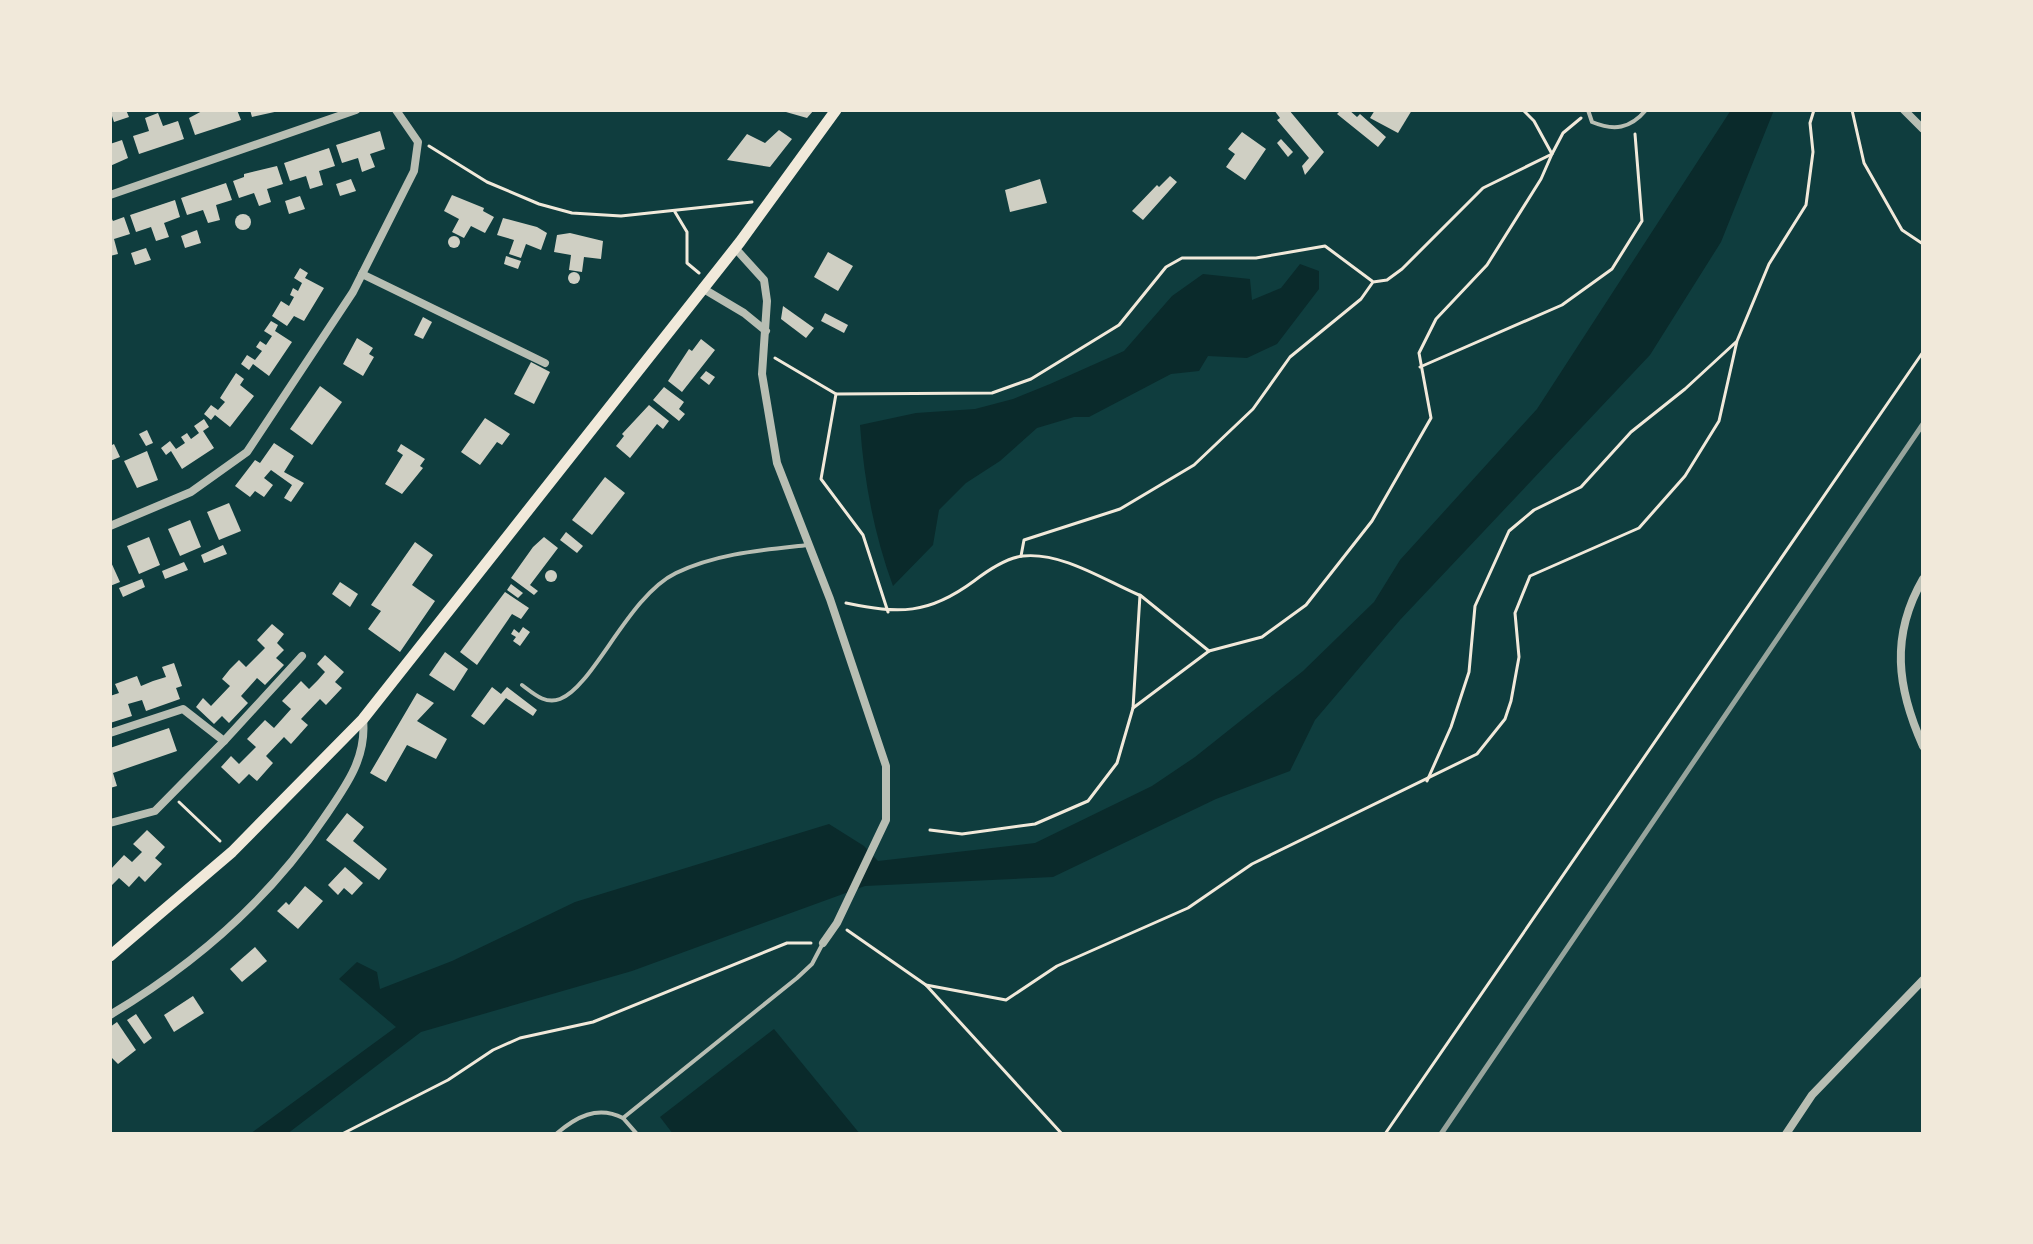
<svg xmlns="http://www.w3.org/2000/svg" width="2033" height="1244" viewBox="0 0 2033 1244" font-family="'PT Sans Narrow',sans-serif">
  <style>
    .water { fill: #0a2a2b }
    .building { fill: #cfcfc3 }
    .lines { fill: none; stroke-linecap: round; stroke-linejoin: round }
    .path { stroke: #f1e9da; stroke-width: 3 }
    .service { stroke: #b8beb3; stroke-width: 4 }
    .minor { stroke: #b8beb3; stroke-width: 8 }
    .secondary { stroke: #f1e9da; stroke-width: 11 }
    .rail { stroke: #97a49c; stroke-width: 5 }
  </style>
  <rect width="100%" height="100%" fill="#0f3d3e"/>
  <g class="water">
    <polygon points="1731,110 1774,110 1721,242 1650,355 1400,620 1315,720 1290,771 1216,799 1053,877 865,886 632,971 421,1032 287,1134 250,1134 396,1027 339,979 357,962 377,972 380,989 452,961 575,902 829,824 864,846 878,861 1035,843 1152,786 1195,757 1303,671 1374,602 1400,560 1537,409"/>
    <path d="M1300,264l19,7v18l-42,55 -30,14 -39,-2 -9,15 -28,3 -82,43h-15l-37,11 -37,33 -34,22 -27,27 -6,35 -40,41c-19,-52 -29,-105 -33,-161l56,-12 59,-4 38,-10 37,-15 74,-33 48,-55 31,-22 47,5 2,21 29,-12z"/>
    <polygon points="774,1029 860,1134 673,1134 660,1117"/>
  </g>
  <g class="building">
    <polygon points="110,110 126,110 129,117 114,122"/>
    <polygon points="204,110 237,110 241,120 195,135 189,118"/>
    <polygon points="250,110 279,110 279,111 252,117"/>
    <polygon points="779,110 810,110 813,111 807,118"/>
    <polygon points="1274,110 1289,110 1324,152 1305,175 1302,166 1309,158 1277,120 1280,118"/>
    <polygon points="1341,110 1349,110 1357,117 1360,114 1386,137 1378,147 1337,114"/>
    <polygon points="1375,110 1412,110 1398,133 1370,118"/>
    <polygon points="158,113 163,126 178,121 184,139 139,154 133,136 149,131 145,118"/>
    <polygon points="779,130 792,139 770,167 727,160 747,134 765,143"/>
    <polygon points="380,131 385,149 370,154 375,167 362,172 358,158 342,163 336,145"/>
    <polygon points="1242,132 1266,149 1245,180 1226,167 1235,154 1228,149"/>
    <polygon points="1281,139 1293,152 1288,157 1277,143"/>
    <polygon points="122,140 128,158 110,166 110,144"/>
    <polygon points="329,148 335,166 319,171 323,185 310,189 306,176 290,181 284,163"/>
    <polygon points="277,166 283,184 267,189 271,202 259,206 254,193 239,198 233,181 244,177 244,174"/>
    <polygon points="1170,176 1177,182 1143,220 1132,211 1157,185 1159,187"/>
    <polygon points="351,179 356,191 340,196 336,184"/>
    <polygon points="1040,179 1047,203 1010,212 1005,190"/>
    <polygon points="226,183 232,200 216,205 220,220 208,223 203,210 187,215 181,198"/>
    <polygon points="452,195 484,208 483,211 494,217 485,233 471,226 464,238 452,232 459,219 444,211"/>
    <polygon points="300,196 305,209 289,214 285,201"/>
    <polygon points="175,200 180,217 164,223 169,237 156,241 151,227 136,232 130,215"/>
    <circle cx="243" cy="222" r="8"/>
    <polygon points="110,215 113,221 124,217 130,234 114,239 118,254 110,256"/>
    <polygon points="503,218 537,227 547,233 541,250 526,244 521,258 509,254 514,240 497,235"/>
    <polygon points="197,230 201,243 185,248 181,236"/>
    <polygon points="570,233 603,241 601,259 584,257 582,272 569,270 571,255 554,252 557,235"/>
    <circle cx="454" cy="242" r="6"/>
    <polygon points="146,248 151,260 135,265 131,253"/>
    <polygon points="828,252 853,266 838,291 814,277"/>
    <polygon points="506,256 521,261 518,269 504,264"/>
    <polygon points="300,268 308,273 305,278 324,288 304,321 294,316 287,326 272,316 281,301 289,306 294,297 290,295 293,288 298,291 302,283 294,278"/>
    <circle cx="574" cy="278" r="6"/>
    <polygon points="783,306 814,328 806,338 781,319"/>
    <polygon points="825,313 848,325 844,333 821,321"/>
    <polygon points="423,317 432,322 423,339 414,335"/>
    <polygon points="271,321 278,325 275,331 292,342 269,376 253,364 249,370 241,364 247,355 255,360 262,351 256,347 260,341 266,345 272,336 264,331"/>
    <polygon points="357,338 373,348 369,354 374,357 363,376 343,364"/>
    <polygon points="701,339 715,350 682,392 668,381 689,349 692,351"/>
    <polygon points="531,362 550,372 534,404 514,394"/>
    <polygon points="706,371 715,377 709,385 700,378"/>
    <polygon points="236,373 244,379 240,385 254,396 230,427 215,415 211,420 204,414 211,405 218,410 225,402 220,398"/>
    <polygon points="320,386 342,402 312,445 290,429"/>
    <polygon points="664,387 684,402 679,409 685,414 679,421 653,400"/>
    <polygon points="649,405 669,421 663,429 657,424 630,458 616,446 624,436 622,434"/>
    <polygon points="485,418 510,434 502,445 497,442 480,465 461,452"/>
    <polygon points="204,419 209,427 203,431 214,448 182,469 171,451 166,455 161,448 170,441 176,449 185,443 181,437 187,433 191,439 199,433 194,426"/>
    <polygon points="147,430 153,443 146,446 139,434"/>
    <polygon points="274,443 294,456 284,472 304,483 291,502 284,498 292,485 271,470 264,478 273,485 264,497 255,491 250,497 235,486 255,460 260,463"/>
    <polygon points="114,444 120,457 110,461 110,446"/>
    <polygon points="401,444 425,459 420,466 423,468 402,494 385,484 403,455 397,451"/>
    <polygon points="147,451 158,480 137,488 124,461"/>
    <polygon points="605,477 625,493 592,535 572,520"/>
    <polygon points="229,503 241,531 219,540 207,512"/>
    <polygon points="190,520 201,547 180,556 168,529"/>
    <polygon points="566,532 583,546 577,553 560,540"/>
    <polygon points="149,537 160,565 139,574 127,546"/>
    <polygon points="544,537 558,548 530,585 538,591 534,595 511,578 533,547"/>
    <polygon points="415,542 433,555 412,585 435,601 400,652 368,629 381,611 371,605"/>
    <polygon points="223,545 227,554 204,563 201,555"/>
    <polygon points="110,560 120,582 110,586"/>
    <polygon points="184,562 188,570 165,579 162,571"/>
    <circle cx="551" cy="576" r="6"/>
    <polygon points="142,579 145,587 123,597 119,588"/>
    <polygon points="340,582 358,594 350,607 332,594"/>
    <polygon points="511,584 523,593 518,598 507,590"/>
    <polygon points="505,592 529,608 521,619 512,614 477,665 460,652"/>
    <polygon points="272,624 284,634 277,643 284,650 276,658 284,665 265,685 257,678 241,696 248,703 229,723 222,716 214,724 196,707 203,698 211,706 230,686 222,679 230,669 239,660 246,667 265,648 257,640"/>
    <polygon points="523,627 530,632 520,646 513,641 516,637 511,634 514,629 519,633"/>
    <polygon points="445,652 468,669 454,691 429,675"/>
    <polygon points="325,655 344,672 335,682 342,688 326,705 320,699 301,719 308,725 291,744 284,737 266,756 273,763 257,781 249,774 239,784 221,767 231,756 239,764 256,747 247,739 265,720 274,728 283,718 291,709 282,701 301,681 309,689 318,680 325,672 317,664"/>
    <polygon points="174,663 182,686 176,688 180,699 146,711 142,700 128,704 132,716 110,723 110,696 119,693 115,684 137,676 141,686 153,681 166,677 162,667"/>
    <polygon points="492,687 501,694 507,687 537,710 533,716 506,698 484,725 471,716"/>
    <polygon points="417,693 434,703 417,721 447,739 436,759 407,745 386,782 370,773"/>
    <polygon points="169,728 177,751 113,773 117,786 110,788 110,748"/>
    <polygon points="347,813 364,827 353,841 387,869 379,880 326,840"/>
    <polygon points="147,830 165,847 155,858 162,864 145,882 139,876 129,887 119,878 110,887 110,870 124,855 132,862 142,852 133,844"/>
    <polygon points="345,867 363,883 352,895 344,888 338,895 328,885"/>
    <polygon points="305,886 323,901 298,929 277,911 286,902 289,905"/>
    <polygon points="255,947 267,961 242,982 230,969"/>
    <polygon points="193,996 204,1013 174,1032 164,1015"/>
    <polygon points="136,1014 152,1038 144,1044 127,1020"/>
    <polygon points="117,1022 136,1050 118,1064 110,1056 110,1027"/>
  </g>
  <g class="lines">
    <g class="path">
      <polyline points="1852,110 1864,163 1902,230 1923,244"/>
      <polyline points="429,146 487,182 539,204 572,213 621,216 752,202"/>
      <polyline points="675,212 687,232 687,263 699,273"/>
      <polyline points="775,358 836,394 821,479 863,535 888,612"/>
      <polyline points="1420,367 1562,305 1612,269 1642,221 1635,134"/>
      <polyline points="836,394 992,393 1031,379 1119,325 1166,267 1182,258 1256,258 1325,246 1372,281"/>
      <polyline points="1021,556 1024,540 1120,509 1194,465 1253,409 1290,357 1361,299 1373,282 1387,280 1402,269 1483,188 1552,154 1563,133 1581,118"/>
      <path d="M846,603c53,11 82,12 128,-22 13,-10 32,-23 49,-25 39,-4 81,24 116,39"/>
      <polyline points="1133,708 1209,651 1262,637 1306,605 1372,521 1431,418 1419,353 1436,319 1487,265 1541,179 1552,154 1534,121 1523,110"/>
      <polyline points="1427,781 1451,727 1469,672 1475,606 1509,531 1534,510 1581,487 1631,432 1685,389 1736,342"/>
      <polyline points="179,802 220,841"/>
      <polyline points="930,830 962,834 1035,824 1088,801 1117,763 1133,708 1140,595 1209,651"/>
      <polyline points="847,930 926,985 1006,1000 1057,966 1188,908 1252,864 1477,754 1505,719 1511,701 1519,657 1515,613 1530,576 1639,528 1685,476 1719,421 1737,341 1769,264 1806,205 1813,152 1810,123 1814,110"/>
      <polyline points="926,985 1062,1134"/>
      <polyline points="342,1134 448,1080 493,1050 520,1038 593,1022 787,943 811,943"/>
      <polyline points="1385,1134 1923,352"/>
    </g>
    <g class="service">
      <path d="M1588,110l4,12c22,9 38,7 54,-12"/>
      <path d="M522,685c11,8 23,20 38,14 34,-13 68,-103 116,-126 42,-20 87,-23 132,-28"/>
      <path d="M556,1134c20,-17 41,-29 67,-16"/>
      <polyline points="637,1134 623,1118 797,978 812,964 823,943"/>
    </g>
    <g class="minor">
      <polyline points="1904,110 1923,129"/>
      <polyline points="110,195 356,110"/>
      <polyline points="735,248 764,280 767,301 762,374 777,463 830,599 886,766 886,820 837,923 823,943"/>
      <polyline points="362,274 545,363"/>
      <polyline points="702,288 744,313 766,331"/>
      <polyline points="110,526 191,492 247,452 353,292 414,171 418,142 396,110"/>
      <path d="M1923,579c-33,57 -26,109 0,167"/>
      <polyline points="110,733 183,709 224,741 302,656"/>
      <polyline points="110,823 155,811 224,741"/>
      <path d="M110,1015c85,-51 159,-115 214,-197 22,-32 43,-60 39,-99"/>
      <polyline points="1786,1134 1812,1095 1923,980"/>
    </g>
    <polyline class="secondary" points="110,956 232,852 363,719 740,242 836,110"/>
    <polyline class="rail" points="1441,1134 1923,424"/>
  </g>
  <rect width="2033" height="1244" fill="none" stroke="#f1e9da" stroke-width="224"/>
</svg>
